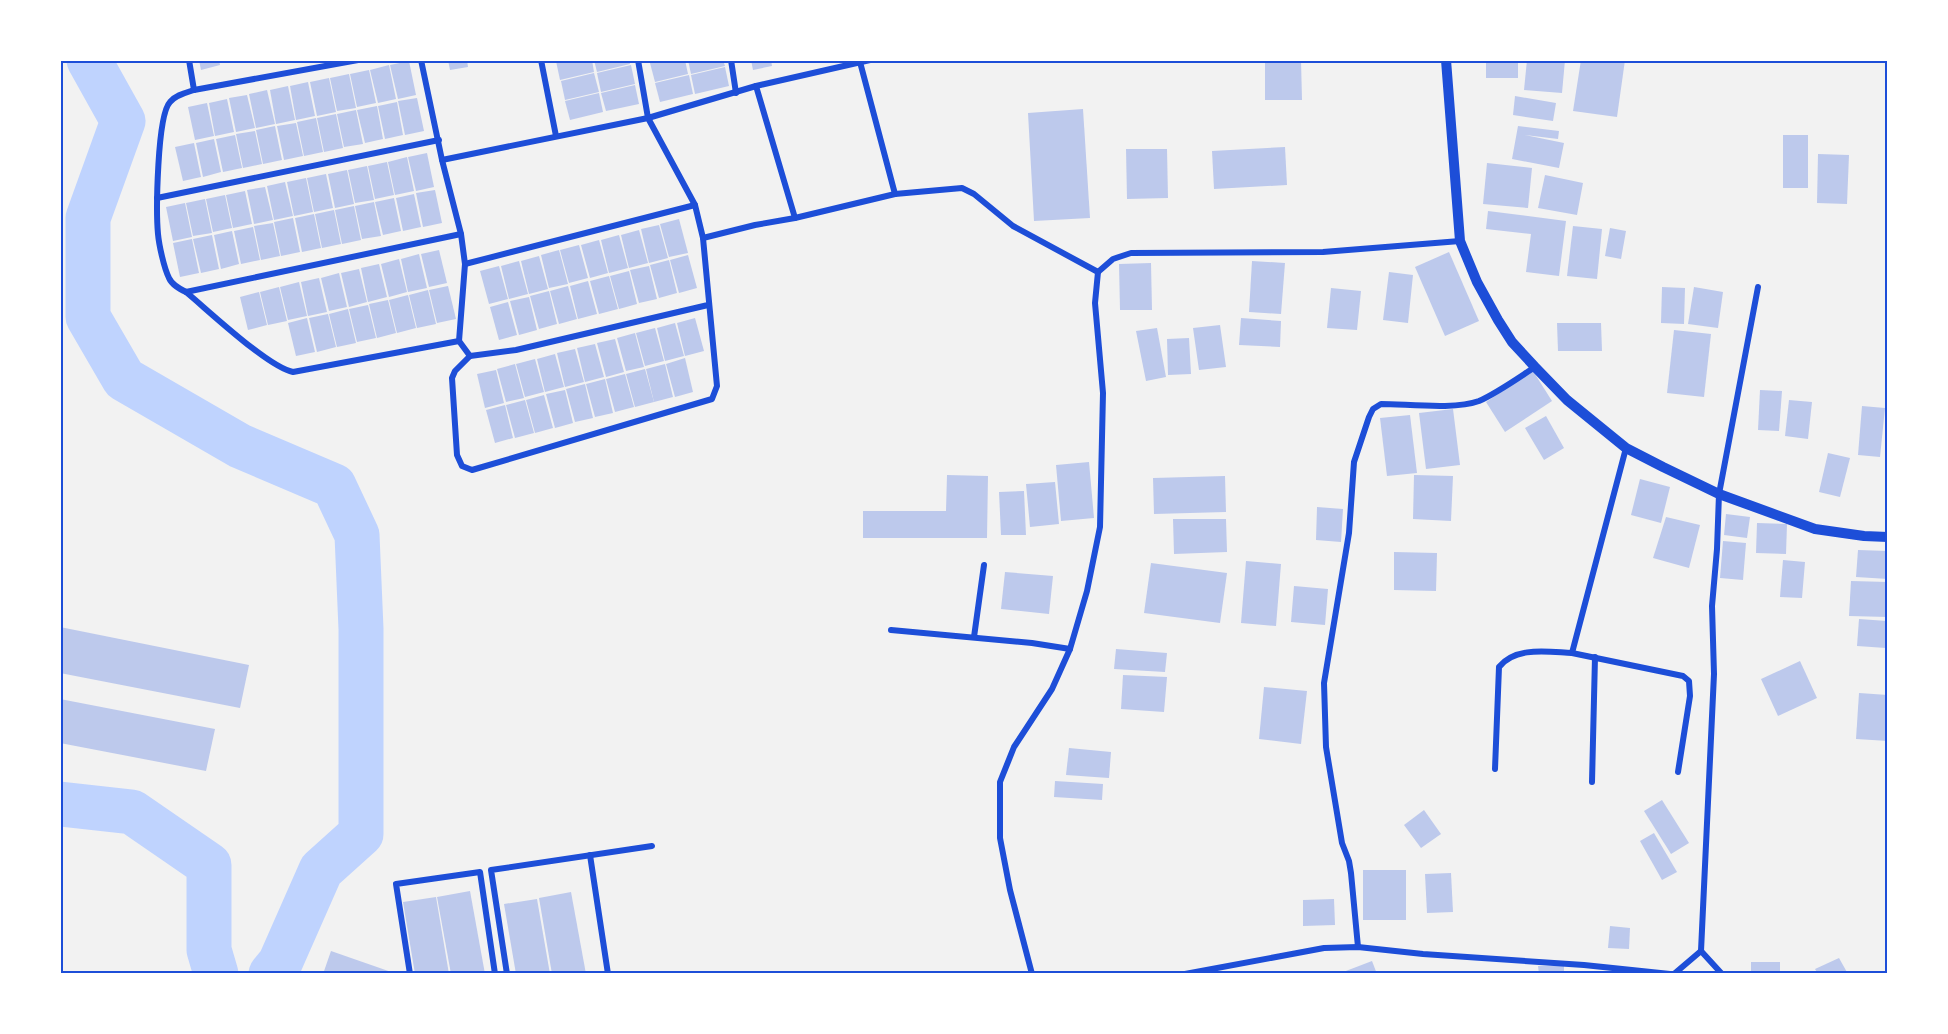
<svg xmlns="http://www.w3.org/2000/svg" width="1948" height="1034" viewBox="0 0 1948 1034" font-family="Barlow,sans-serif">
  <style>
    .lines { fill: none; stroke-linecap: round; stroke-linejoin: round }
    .river { stroke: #bfd3fe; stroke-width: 45 }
    .building { fill: #bdc9ec }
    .minor { stroke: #1d4ed8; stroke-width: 6 }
    .tertiary { stroke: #1d4ed8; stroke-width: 10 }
    .neatline { fill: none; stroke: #1d4ed8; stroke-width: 2 }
  </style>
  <rect width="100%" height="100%" fill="#f2f2f2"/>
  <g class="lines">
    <g class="river">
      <polyline points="89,60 123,121 88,218 88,317 124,379 240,446 334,486 357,535 361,629 361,834 321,870 280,963 271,974"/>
      <polyline points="60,804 132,812 209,865 209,950 216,974"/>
    </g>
  </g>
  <g class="building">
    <polygon points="199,60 219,60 220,65 201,70"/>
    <polygon points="448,60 467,60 468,67 450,70"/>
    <polygon points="561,60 592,60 594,72 560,80 556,61"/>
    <polygon points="594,60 629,60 630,64 597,72"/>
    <polygon points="664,60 685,60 688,74 655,82 650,63"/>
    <polygon points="688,60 723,60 725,66 691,74"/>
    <polygon points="751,60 771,60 772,66 753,70"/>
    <polygon points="1265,60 1301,60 1302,100 1265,100"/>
    <rect x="1486" y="60" width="32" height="18"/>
    <polygon points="1527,60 1565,60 1562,93 1524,90"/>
    <polygon points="1581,60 1625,60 1617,117 1573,111"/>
    <polygon points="409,61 416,95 398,99 390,65"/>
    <polygon points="389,65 396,99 378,103 370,70"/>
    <polygon points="631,65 635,84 601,92 597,73"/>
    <polygon points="725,67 729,86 695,94 691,75"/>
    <polygon points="369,70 376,103 357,107 350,74"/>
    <polygon points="594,73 599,92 565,100 561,81"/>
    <polygon points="349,74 356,108 337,111 330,78"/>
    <polygon points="689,75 693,94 660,102 655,83"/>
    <polygon points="329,78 336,112 317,116 310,82"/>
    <polygon points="308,82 315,116 296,120 290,86"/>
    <polygon points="635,85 639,104 606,111 601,93"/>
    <polygon points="288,86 295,120 276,124 270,90"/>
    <polygon points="267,90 275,124 256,128 249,94"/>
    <polygon points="599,93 603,112 570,120 565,101"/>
    <polygon points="247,95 255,128 236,132 229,98"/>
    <polygon points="1515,96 1556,103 1553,121 1513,115"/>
    <polygon points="417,98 424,131 405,135 398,101"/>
    <polygon points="227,99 234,132 215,136 209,103"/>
    <polygon points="397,102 403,135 385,139 378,106"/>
    <polygon points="207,103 214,136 195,140 188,107"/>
    <polygon points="377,106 383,139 365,143 357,110"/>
    <polygon points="1083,109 1090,218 1034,221 1028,113"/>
    <polygon points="356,110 363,144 344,147 337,114"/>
    <polygon points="336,114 343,148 324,152 317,118"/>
    <polygon points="316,118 323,152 304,156 297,122"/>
    <polygon points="296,123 303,156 284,160 277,126"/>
    <polygon points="275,126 282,160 263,164 256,130"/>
    <polygon points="1518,126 1559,131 1558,139 1525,135 1564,143 1559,168 1512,159"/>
    <polygon points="255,131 262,164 243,168 236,134"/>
    <polygon points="235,135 242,168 223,172 216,139"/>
    <rect x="1783" y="135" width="25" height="53"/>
    <polygon points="214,139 221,172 203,177 196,143"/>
    <polygon points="194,143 201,177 183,181 175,147"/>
    <polygon points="1285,147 1287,185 1214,189 1212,151"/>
    <polygon points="1126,149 1167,149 1168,198 1127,199"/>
    <polygon points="427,153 434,187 416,191 408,157"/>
    <polygon points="1818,154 1849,155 1847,204 1817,203"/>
    <polygon points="407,157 414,191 395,195 388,162"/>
    <polygon points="387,162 394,195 375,199 368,166"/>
    <polygon points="1487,163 1532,168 1528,208 1483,204"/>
    <polygon points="367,166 374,200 355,203 348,170"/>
    <polygon points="347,170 354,204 335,208 328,174"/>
    <polygon points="326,174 333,208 314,212 307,178"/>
    <polygon points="1545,175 1583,183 1577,215 1538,208"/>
    <polygon points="306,178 313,212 294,216 287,182"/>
    <polygon points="285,182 293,216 274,220 267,186"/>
    <polygon points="265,187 273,220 254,224 247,190"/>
    <polygon points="435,190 442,223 423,227 416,193"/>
    <polygon points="245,191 252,224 233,228 226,195"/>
    <polygon points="414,194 421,227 403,231 396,198"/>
    <polygon points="225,195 232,228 213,232 206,199"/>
    <polygon points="394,198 401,231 383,235 375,202"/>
    <polygon points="205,199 212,233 193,236 186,203"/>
    <polygon points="374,202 381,236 362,239 355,206"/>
    <polygon points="185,203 192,237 173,241 166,207"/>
    <polygon points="354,206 361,240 342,244 335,210"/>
    <polygon points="334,210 341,244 322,248 315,214"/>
    <polygon points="1488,211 1566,221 1559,276 1526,272 1531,234 1486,229"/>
    <polygon points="314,214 321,248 302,252 295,218"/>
    <polygon points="293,218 300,252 281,256 274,222"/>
    <polygon points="679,219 688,253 669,257 660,224"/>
    <polygon points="273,223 280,256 261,260 254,226"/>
    <polygon points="659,225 668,258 649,263 641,229"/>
    <polygon points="1573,226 1602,229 1597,279 1567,276"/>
    <polygon points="253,227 260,260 241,264 234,231"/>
    <polygon points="1610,228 1626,231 1621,259 1605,256"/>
    <polygon points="639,230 648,263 629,268 621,235"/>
    <polygon points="232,231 239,264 221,269 214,235"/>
    <polygon points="212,235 219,269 201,273 193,239"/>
    <polygon points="619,235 628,268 609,273 601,240"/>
    <polygon points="192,239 199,273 180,277 173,243"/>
    <polygon points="599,240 608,273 590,278 581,245"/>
    <polygon points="579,245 588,278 569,283 560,250"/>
    <polygon points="439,250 447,283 429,287 421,254"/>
    <polygon points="559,250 568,284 549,288 541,255"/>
    <polygon points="1449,252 1479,321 1445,336 1415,267"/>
    <polygon points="419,254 427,288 408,292 401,259"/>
    <polygon points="688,255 697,288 679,293 670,260"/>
    <polygon points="539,256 548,289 529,294 521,261"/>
    <polygon points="399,259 407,292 389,297 381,264"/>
    <polygon points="669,260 677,293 659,298 650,265"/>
    <polygon points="519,261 528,294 509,299 501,266"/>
    <polygon points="1252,261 1285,263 1281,314 1249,312"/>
    <polygon points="1151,263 1152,310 1120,310 1119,264"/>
    <polygon points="379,264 387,297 368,302 361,268"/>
    <polygon points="499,266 508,299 489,304 480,271"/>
    <polygon points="649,266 657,299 639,303 630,270"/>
    <polygon points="359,269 367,302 349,307 341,273"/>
    <polygon points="629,271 637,304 619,309 610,276"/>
    <polygon points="1389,272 1413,275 1408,323 1383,320"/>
    <polygon points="339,273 347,307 329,311 321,278"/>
    <polygon points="609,276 618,309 599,314 590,281"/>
    <polygon points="319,278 327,312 308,316 301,282"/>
    <polygon points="588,281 597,314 578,319 570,286"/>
    <polygon points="299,282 307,316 288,320 280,287"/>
    <polygon points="448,286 456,319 437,323 429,290"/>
    <polygon points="568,286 577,319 559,324 550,291"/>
    <polygon points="279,287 287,321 268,325 260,292"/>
    <polygon points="1662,287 1685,288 1684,324 1661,323"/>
    <polygon points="1694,287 1723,292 1718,328 1688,324"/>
    <polygon points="1331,288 1361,291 1357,330 1327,328"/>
    <polygon points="428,290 436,324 417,328 409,295"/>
    <polygon points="549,291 557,324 539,329 530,296"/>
    <polygon points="259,292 267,325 248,330 240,297"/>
    <polygon points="408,295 416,328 397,333 389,300"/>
    <polygon points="529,297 537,330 519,335 510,301"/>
    <polygon points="388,300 396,333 377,338 369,304"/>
    <polygon points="508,302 517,335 499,340 490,307"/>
    <polygon points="368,305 376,338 357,342 349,309"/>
    <polygon points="348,309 356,343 337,347 329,314"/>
    <polygon points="328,314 336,347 317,352 309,318"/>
    <polygon points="307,318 315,352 296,356 288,323"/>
    <polygon points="695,318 704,351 685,356 677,323"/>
    <polygon points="1241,318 1281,321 1280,347 1239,345"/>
    <polygon points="675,323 684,356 665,361 657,328"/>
    <polygon points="1557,323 1601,323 1602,351 1558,351"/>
    <polygon points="1220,325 1226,367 1199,370 1193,328"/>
    <polygon points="655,328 664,361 645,366 636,333"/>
    <polygon points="1157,328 1166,377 1146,381 1136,331"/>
    <polygon points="1674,330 1711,334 1704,397 1667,393"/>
    <polygon points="635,333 644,367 626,371 617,338"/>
    <polygon points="1189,338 1191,374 1168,375 1167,339"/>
    <polygon points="615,339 624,372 606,377 597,343"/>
    <polygon points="595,344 604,377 585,382 577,348"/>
    <polygon points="575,349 584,382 565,387 557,353"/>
    <polygon points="555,354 564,387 545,392 537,359"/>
    <polygon points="685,358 693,392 675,397 666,364"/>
    <polygon points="535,359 544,392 525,397 516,364"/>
    <polygon points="515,364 524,398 506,402 497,369"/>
    <polygon points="665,364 673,397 654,402 646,369"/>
    <polygon points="645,369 654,402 635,407 626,374"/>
    <polygon points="496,370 504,403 485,408 477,374"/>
    <polygon points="1533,371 1552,401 1505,432 1486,402"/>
    <polygon points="625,374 634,407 615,412 606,379"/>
    <polygon points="605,379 613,413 595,417 586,384"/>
    <polygon points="585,384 593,418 575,422 566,389"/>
    <polygon points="565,390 573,423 555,428 546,394"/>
    <polygon points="1760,390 1782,391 1779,431 1758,430"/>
    <polygon points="544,395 553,428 535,433 526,400"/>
    <polygon points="525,400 534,433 515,438 506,405"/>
    <polygon points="1789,400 1812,402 1808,439 1785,436"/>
    <polygon points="505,405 513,438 495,443 486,410"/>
    <polygon points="1862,406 1885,408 1880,457 1858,455"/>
    <polygon points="1453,409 1460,465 1426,469 1419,413"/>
    <polygon points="1410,415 1417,473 1387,476 1380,418"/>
    <polygon points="1546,416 1564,448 1544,460 1525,428"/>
    <polygon points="1828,453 1850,458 1840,497 1819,492"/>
    <polygon points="1089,462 1094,518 1061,521 1056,465"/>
    <polygon points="947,475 988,476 987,538 863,538 863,511 946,511"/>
    <polygon points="1414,475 1453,476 1451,521 1413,519"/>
    <polygon points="1225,476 1226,512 1154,514 1153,478"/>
    <polygon points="1640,479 1670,487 1661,523 1631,515"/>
    <polygon points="1055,482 1059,524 1030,527 1026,484"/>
    <polygon points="1024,491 1026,535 1001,535 999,492"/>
    <polygon points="1317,507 1343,509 1341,542 1316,540"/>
    <polygon points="1726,514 1750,517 1747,538 1724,535"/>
    <polygon points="1666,517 1700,525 1689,568 1653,558"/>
    <polygon points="1173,519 1226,519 1227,552 1174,554"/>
    <polygon points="1757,523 1787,524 1786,554 1756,553"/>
    <polygon points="1723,541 1746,543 1743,580 1720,578"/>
    <polygon points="1858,550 1888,551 1888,579 1856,577"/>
    <polygon points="1394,552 1437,553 1436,591 1394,590"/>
    <polygon points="1783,560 1805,562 1802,598 1780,597"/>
    <polygon points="1246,561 1281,564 1276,626 1241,623"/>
    <polygon points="1151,563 1227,573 1220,623 1144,613"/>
    <polygon points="1005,572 1053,576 1049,614 1001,609"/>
    <polygon points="1851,581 1888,582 1888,617 1849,616"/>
    <polygon points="1294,586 1328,589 1325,625 1291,622"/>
    <polygon points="1859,619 1887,621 1886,648 1857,646"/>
    <polygon points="60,627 249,665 240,708 60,673"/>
    <polygon points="1116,649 1167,653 1165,672 1114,669"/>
    <polygon points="1800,661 1817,698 1778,716 1761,679"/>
    <polygon points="1123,675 1167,677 1164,712 1121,709"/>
    <polygon points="1264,687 1307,691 1301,744 1259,739"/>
    <polygon points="1859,693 1888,695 1888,741 1856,739"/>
    <polygon points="60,699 215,729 206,771 60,743"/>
    <polygon points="1069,748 1111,752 1109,778 1066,775"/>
    <polygon points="1055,781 1103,784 1102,800 1054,797"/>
    <polygon points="1662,800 1689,843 1671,854 1644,811"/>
    <polygon points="1424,810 1441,834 1421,848 1404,825"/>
    <polygon points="1654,833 1677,872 1662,880 1640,841"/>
    <rect x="1363" y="870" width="43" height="50"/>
    <polygon points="1451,873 1453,912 1427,913 1425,874"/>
    <polygon points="470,891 485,974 451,974 437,897"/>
    <polygon points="571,892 586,974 552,974 539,898"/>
    <polygon points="436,897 449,974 415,974 403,902"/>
    <polygon points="537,899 550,974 516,974 504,904"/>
    <polygon points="1334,899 1335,925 1303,926 1303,900"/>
    <polygon points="1610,926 1630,928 1629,949 1608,948"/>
    <polygon points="331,951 397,974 323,974"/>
    <polygon points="1839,958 1848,974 1818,974 1815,969"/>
    <polygon points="1372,961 1377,974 1338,974"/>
    <rect x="1751" y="962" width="29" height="12"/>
    <polygon points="1538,966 1564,966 1564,974 1539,974"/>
  </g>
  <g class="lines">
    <g class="minor">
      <polyline points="189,60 194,90"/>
      <path d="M358,60l-164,30c-9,3 -18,5 -24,12 -13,14 -14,110 -12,132 1,11 6,34 11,44 3,7 11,11 17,14l275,-58"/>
      <polyline points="541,60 556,136"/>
      <polyline points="638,60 648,118 756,86 870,60"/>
      <polyline points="731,60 736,93"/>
      <polyline points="860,62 895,194"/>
      <polyline points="756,86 795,218"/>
      <polyline points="442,160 648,118 695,205 703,238"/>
      <polyline points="157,198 439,140"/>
      <polyline points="465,264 695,205"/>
      <path d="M186,292c23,19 82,75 107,80l166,-31 6,-77 -4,-30 -19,-74 -21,-100"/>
      <polyline points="708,305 516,350 470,356 455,371 452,378 457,455 462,466 472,470 712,399 717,386 703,238 755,225 795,218 895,194 962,188 974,194 1013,226 1098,272"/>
      <polyline points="459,341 470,356"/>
      <polyline points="891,630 1032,643 1070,649"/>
      <polyline points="974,637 984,565"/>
      <polyline points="1572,653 1683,676 1689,681 1690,696 1678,772"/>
      <path d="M1495,769l4,-102c17,-21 49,-15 73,-14l54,-205"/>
      <polyline points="1592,782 1595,657"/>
      <polyline points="590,855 608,974"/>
      <path d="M1358,947l-7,-74 -2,-12 -7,-18 -16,-96 -2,-64 25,-150 5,-71 15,-45 4,-8 8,-5c26,0 74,6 98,-3 18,-8 39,-23 56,-34"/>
      <polyline points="1701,951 1714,674 1712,606 1717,549 1719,494 1758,287"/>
      <polyline points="410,974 396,884 480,872 495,974"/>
      <polyline points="507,974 491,870 652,846"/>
      <polyline points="1032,974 1010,890 1000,838 1000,782 1014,747 1052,689 1070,649 1087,591 1100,527 1103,393 1095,303 1098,272 1113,259 1131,253 1323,252 1460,241"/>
      <polyline points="1185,974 1324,948 1358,947 1423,954 1584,965 1670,974"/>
      <polyline points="1674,974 1701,951 1722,974"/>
    </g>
    <polyline class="tertiary" points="1446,60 1460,241 1477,282 1498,320 1512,342 1535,367 1567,400 1626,448 1663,467 1719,494 1815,529 1864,536 1888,537"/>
  </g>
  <rect width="1948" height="1034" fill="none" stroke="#ffffff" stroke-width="123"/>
  <rect x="62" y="62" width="1824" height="910" class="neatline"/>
</svg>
